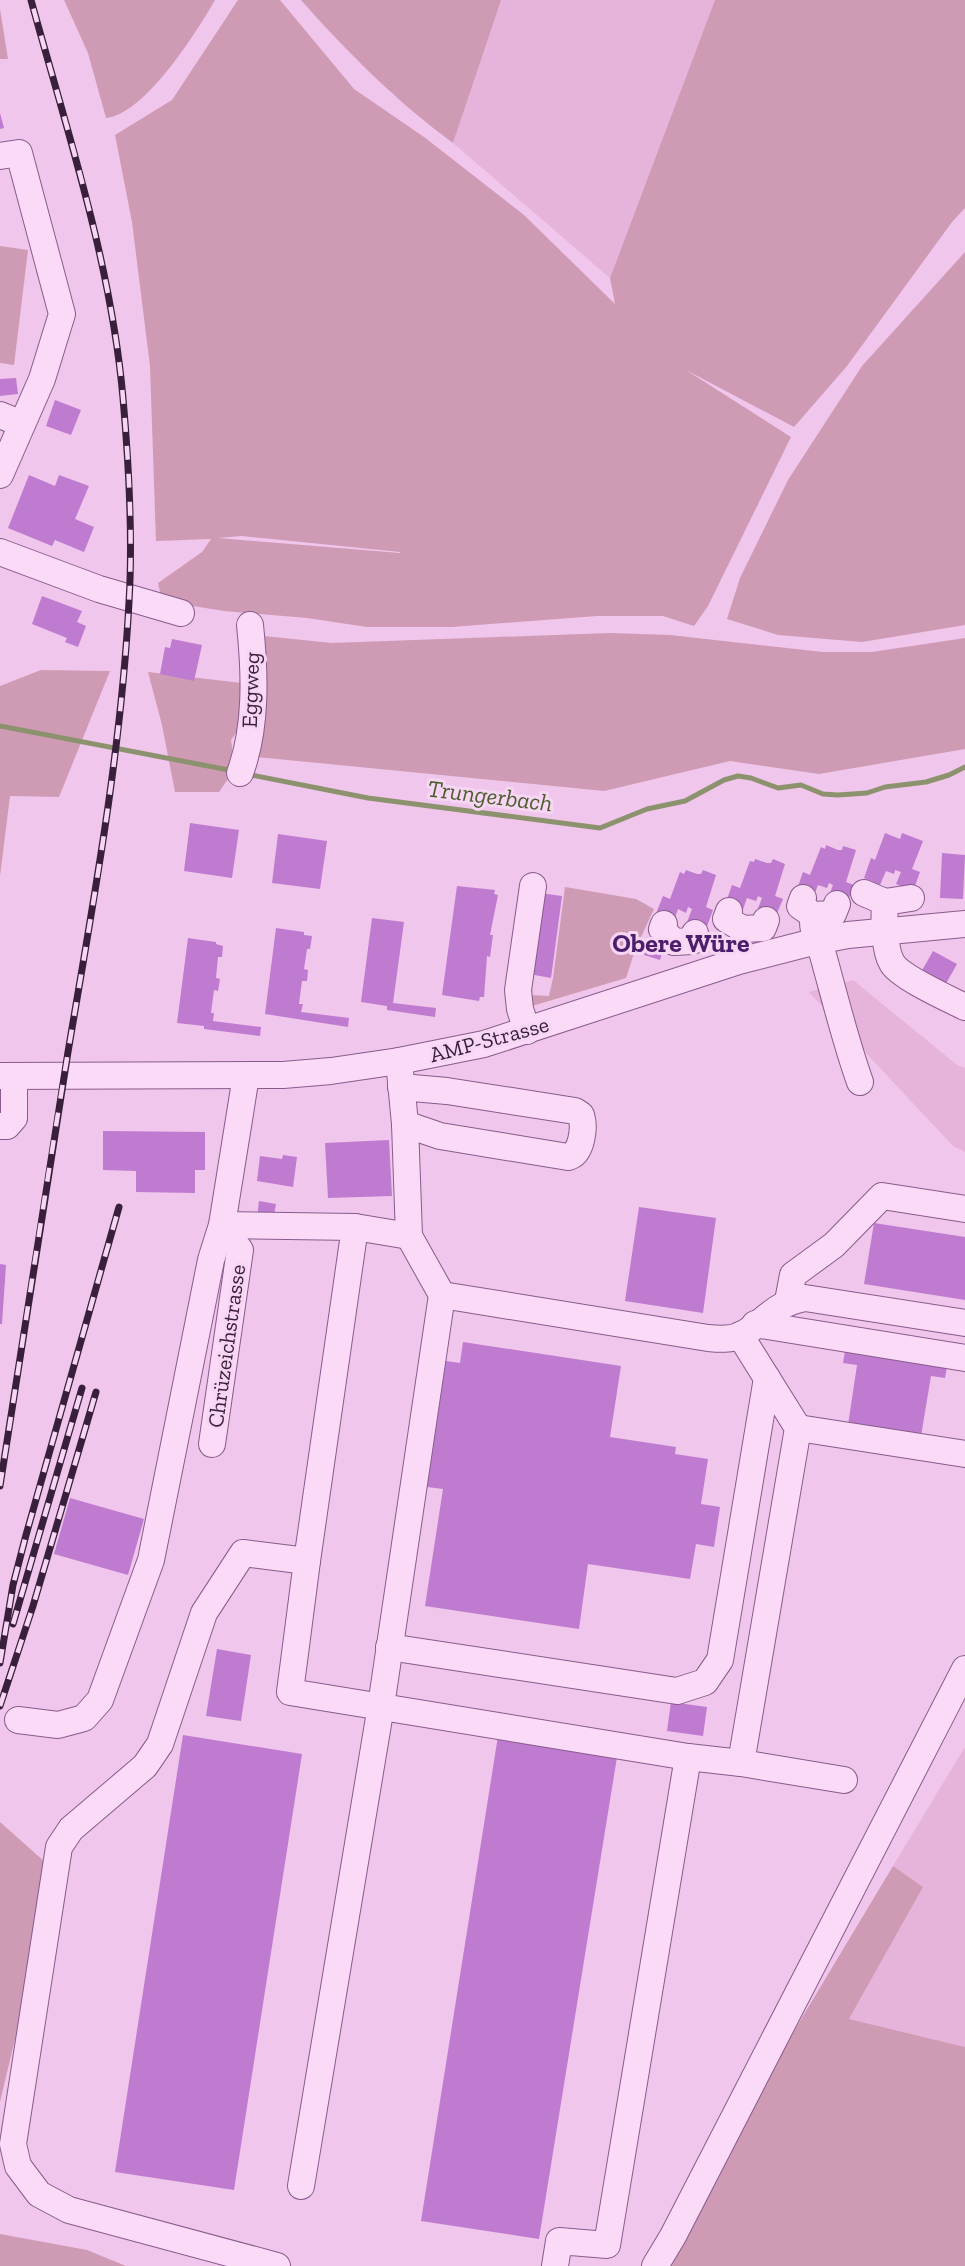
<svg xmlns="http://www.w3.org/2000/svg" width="965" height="2266" viewBox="0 0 965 2266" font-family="'Zilla Slab',serif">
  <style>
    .farmland { fill: #e6b3da }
    .green { fill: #cf9ab4; fill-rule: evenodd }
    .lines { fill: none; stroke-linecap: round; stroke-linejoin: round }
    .stream { stroke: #8d926e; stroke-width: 5 }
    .building { fill: #bf7bcf }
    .minor-casing { stroke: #885b8c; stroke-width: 28 }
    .minor { stroke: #fadaf7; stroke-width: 26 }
    .rail-casing { stroke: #381f3c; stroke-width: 7 }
    .rail { stroke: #f7d6f4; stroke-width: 4.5; stroke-dasharray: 14; stroke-linecap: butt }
    .labels { text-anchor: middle; stroke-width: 6; stroke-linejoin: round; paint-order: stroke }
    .street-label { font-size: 22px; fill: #381f3c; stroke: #f7d6f4 }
    .water-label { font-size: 24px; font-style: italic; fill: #4d5c2e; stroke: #f7d6f4 }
    .quarter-label { font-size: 26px; font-weight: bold; fill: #4b1d6a; stroke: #f7d6f4 }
  </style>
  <rect width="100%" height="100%" fill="#f0c6ec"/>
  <g class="farmland">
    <polygon points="499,0 715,0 610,278 453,143"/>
    <polygon points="853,980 957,1065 965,1068 965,1152 953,1146 809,992"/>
    <polygon points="965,1747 965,2047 849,2019 923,1887 893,1866"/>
  </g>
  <g class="green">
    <path d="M64,0h151c-19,33 -70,114 -109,118l-18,-65z"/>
    <path d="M238,0h42l74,89 70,48 100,78 91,89 -5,-26 105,-278h250v208l-13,14 -105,144 -53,61 -108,-57 105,67 -83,169 -14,20 -31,-10h-66l-145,11h-85l-60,-9 -83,-7 -62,-10 -4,-18 44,-31 9,-13 -55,2 -6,-175 -18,-144 -17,-87 57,-35zM242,536l158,16v1l-182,-15z"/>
    <path d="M301,0h200l-48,143c-55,-40 -107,-92 -152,-143z"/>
    <polygon points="0,9 8,59 0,59"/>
    <polygon points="0,246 28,250 14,365 0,363"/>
    <polygon points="965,252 965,625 862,642 778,635 727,619 740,578 788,480 862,366"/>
    <polygon points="610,633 670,635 823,652 872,652 965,638 965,749 819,774 730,761 604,791 247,756 254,635 332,643"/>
    <polygon points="41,670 110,671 59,797 10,796 0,876 0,686"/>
    <polygon points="148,672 250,684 253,709 231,740 235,769 219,792 175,792 162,725"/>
    <polygon points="565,887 636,899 654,909 635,950 626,978 532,1006 527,995 549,996 553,978"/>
    <polygon points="0,1822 55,1871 0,2102"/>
    <polygon points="893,1866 923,1887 849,2019 965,2047 965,2266 653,2266"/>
    <polygon points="0,2234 87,2250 126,2266 0,2266"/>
  </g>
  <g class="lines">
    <g class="stream">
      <polyline points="0,726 234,771"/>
      <polyline points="246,774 368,798 600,828 647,809 685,801 724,780 738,776 751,778 778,788 801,785 823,794 838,795 867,793 885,787 926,782 949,775 965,767"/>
    </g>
  </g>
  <g class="building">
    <polygon points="0,113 4,128 0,129"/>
    <polygon points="16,378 18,394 0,396 0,379"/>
    <polygon points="55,400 81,410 71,435 46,426"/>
    <polygon points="29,475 55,486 59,475 89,486 75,519 94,527 84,552 55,540 52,546 8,528"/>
    <polygon points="42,596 82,611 77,622 86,626 78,647 65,642 67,638 32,624"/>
    <polygon points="172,639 202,645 194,681 160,674 165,647 170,648"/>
    <polygon points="190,823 239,830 232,878 184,871"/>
    <polygon points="885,833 900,839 902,833 923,841 912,869 920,872 913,891 896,884 901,872 895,870 894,874 886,871 880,885 864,878 871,858 875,860"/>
    <polygon points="278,834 327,841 320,889 272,883"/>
    <polygon points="826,845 838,850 842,850 843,846 856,850 846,882 854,885 846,905 828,898 833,885 829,883 827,888 818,885 813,898 796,892 803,872 810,875 821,847 825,849"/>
    <polygon points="942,853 965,855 963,899 940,898"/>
    <polygon points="755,859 767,863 771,863 773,859 785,864 775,896 783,899 775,918 757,911 762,898 758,896 756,901 747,898 742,912 725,905 732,885 740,888 750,861 754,862"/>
    <polygon points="686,870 697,874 701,874 703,870 716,875 706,907 713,910 706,929 687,922 692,909 688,907 686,913 678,909 673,923 655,916 663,896 670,899 680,872 684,874"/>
    <polygon points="457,886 495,890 494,894 498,895 490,935 493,935 490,957 487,956 484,997 480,997 479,1001 442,995"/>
    <polygon points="540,893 562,896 551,978 529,974"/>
    <polygon points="372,918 404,922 393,1003 436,1008 435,1017 387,1010 387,1006 361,1002"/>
    <polygon points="276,928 304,932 304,935 312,936 310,949 307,949 304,969 308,970 307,981 302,981 299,1004 303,1004 301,1012 349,1018 348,1027 265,1014"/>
    <polygon points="188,938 216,942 216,944 223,946 222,957 218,957 216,978 220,979 218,991 214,990 211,1013 214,1013 213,1021 261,1027 260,1036 204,1029 204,1026 177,1023"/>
    <polygon points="649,940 664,945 660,960 644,955"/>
    <polygon points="933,951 957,964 944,987 920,974"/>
    <polygon points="103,1131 205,1132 205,1170 195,1170 195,1193 136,1192 136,1171 103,1170"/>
    <polygon points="389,1140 392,1196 328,1198 325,1143"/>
    <polygon points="283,1155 297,1157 293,1187 257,1181 260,1156 282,1159"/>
    <polygon points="259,1201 276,1204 273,1220 257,1218"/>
    <polygon points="639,1207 716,1218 703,1313 625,1301"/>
    <polygon points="874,1223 965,1237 965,1300 864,1284"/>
    <polygon points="0,1264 6,1265 2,1324 0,1324"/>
    <polygon points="463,1342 621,1366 610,1437 676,1447 675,1454 708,1459 701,1504 720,1507 714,1547 696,1544 690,1579 588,1564 579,1629 425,1606 443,1489 427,1487 446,1361 460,1363"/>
    <polygon points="846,1345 948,1361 945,1378 931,1376 921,1436 848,1425 857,1365 843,1363"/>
    <polygon points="70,1498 144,1519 128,1575 54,1554"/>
    <polygon points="217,1649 251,1655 241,1721 206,1716"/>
    <polygon points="671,1702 707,1707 703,1736 667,1731"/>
    <polygon points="183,1735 302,1754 234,2190 115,2172"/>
    <polygon points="498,1736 617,1757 539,2239 421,2221"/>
  </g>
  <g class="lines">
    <defs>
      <g id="minor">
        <polyline points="0,156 19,153 62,314 42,379 0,475"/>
        <polyline points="0,415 22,424"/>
        <polyline points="0,552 99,589 181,613"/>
        <path d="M240,773c17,-46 15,-100 10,-148"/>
        <polyline points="864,893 885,902"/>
        <polyline points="803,898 800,906 813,915 833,914 837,904"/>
        <path d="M911,898l-26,4c-1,15 -1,48 7,61 8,14 57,36 73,44"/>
        <polyline points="729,911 726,919 743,929 763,928 766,920"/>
        <path d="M813,915c-1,20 5,23 10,40 12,43 22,85 37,127"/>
        <polyline points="664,924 662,929 674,942 692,941 695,933"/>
        <polyline points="527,1031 520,1009 518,990 533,886"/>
        <polyline points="0,1076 283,1075 331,1071 399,1061 484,1044 739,961 817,941 848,935 965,924"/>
        <path d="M401,1087l46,4 128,20 6,4c4,12 1,39 -13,42l-128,-21 -35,-12"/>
        <polyline points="0,1126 7,1126 14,1118 14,1076"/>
        <polyline points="409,1236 355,1227 307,1561 290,1692 688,1757 741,1763 798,1428 740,1335"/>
        <path d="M442,1295l266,43c11,1 23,2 33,-3 25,-13 32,-31 64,-37l160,25"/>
        <polyline points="788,1301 793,1275 834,1245 882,1196 965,1209"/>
        <polyline points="755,1324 965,1358"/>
        <polyline points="798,1428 965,1454"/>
        <polyline points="212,1444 240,1250 222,1225 246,1076"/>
        <polyline points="389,1647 677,1691 705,1682 720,1660 767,1378"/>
        <polyline points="18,1720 58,1725 84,1718 100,1700 151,1560 211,1260 222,1225 355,1227"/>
        <polyline points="741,1763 844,1780"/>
        <polyline points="301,2186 381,1706 442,1295 409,1236 405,1124 399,1061"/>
        <polyline points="277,2266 69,2210 39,2194 18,2166 13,2144 59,1847 71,1829 145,1766 160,1744 204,1613 243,1553 307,1561"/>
        <polyline points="555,2266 559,2241 607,2245 688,1757"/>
        <polyline points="655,2266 673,2236 965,1669"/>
      </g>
    </defs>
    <use href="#minor" class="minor-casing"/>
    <use href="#minor" class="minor"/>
    <defs>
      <g id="rail">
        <path d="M0,1486c23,-144 44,-289 68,-434 25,-149 53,-298 61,-450 4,-67 0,-136 -6,-204 -12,-136 -56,-267 -92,-398"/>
        <polyline points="13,1624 82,1388"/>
        <polyline points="0,1663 13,1585 26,1535 119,1207"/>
        <polyline points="0,1706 33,1606 96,1392"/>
      </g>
    </defs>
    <use href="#rail" class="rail-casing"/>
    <use href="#rail" class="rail"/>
  </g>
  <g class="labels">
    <g class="street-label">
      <text transform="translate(250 690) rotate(-88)" y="8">Eggweg</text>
      <text transform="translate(489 1039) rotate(-15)" y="8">AMP-Strasse</text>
      <text transform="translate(226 1346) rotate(-82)" y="8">Chrüzeichstrasse</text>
    </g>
    <g class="water-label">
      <text transform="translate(490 796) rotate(7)" y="8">Trungerbach</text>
    </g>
    <g class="quarter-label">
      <text x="681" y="952">Obere Würe</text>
    </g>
  </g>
</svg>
